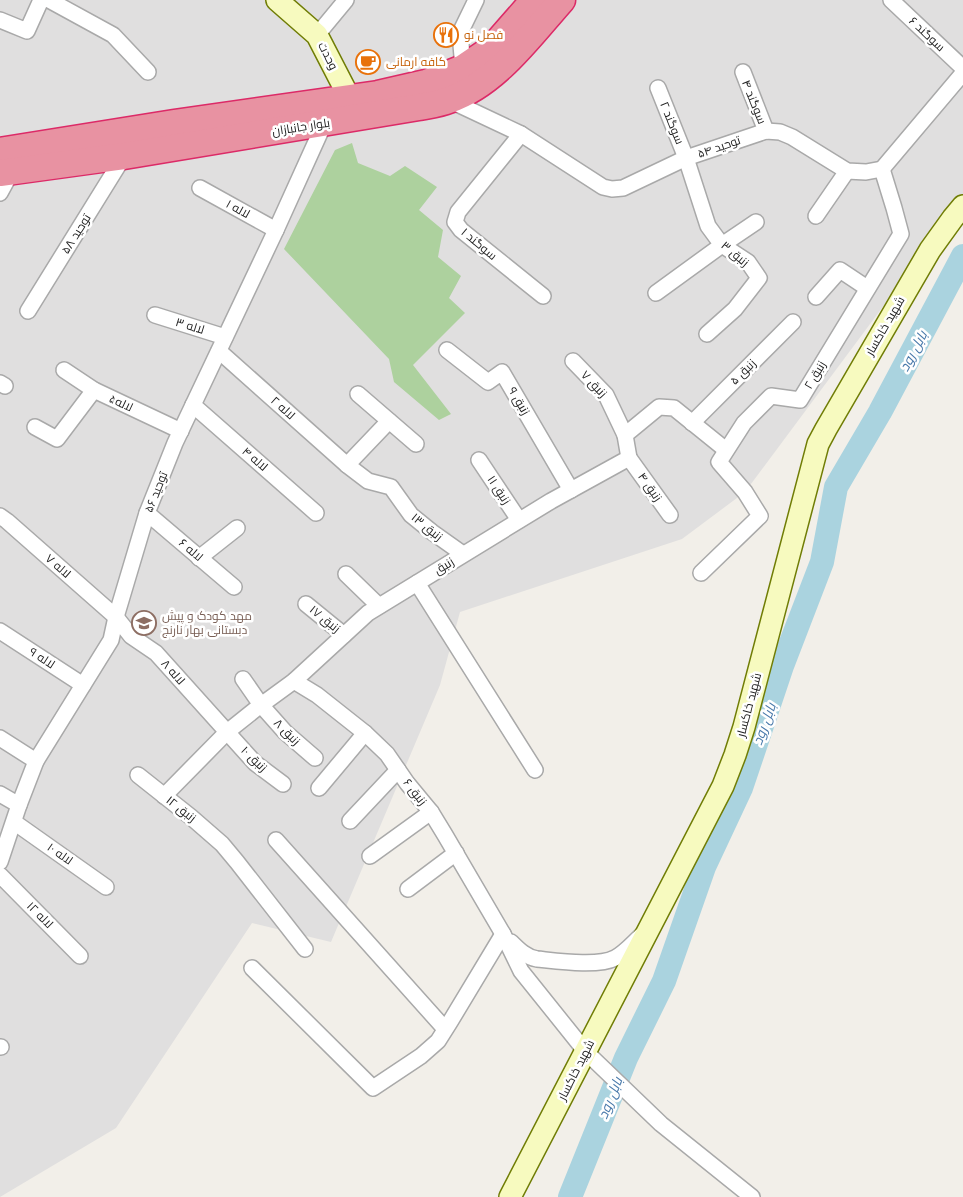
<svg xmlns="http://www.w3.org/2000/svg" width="963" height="1197" viewBox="0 0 963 1197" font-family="Helvetica,Cairo,sans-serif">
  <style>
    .residential { fill: #e0dfdf }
    .forest { fill: #add19e }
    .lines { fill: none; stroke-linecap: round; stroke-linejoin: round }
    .river { stroke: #aad3df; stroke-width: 24 }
    .street-casing { stroke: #a9a9a9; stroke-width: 18 }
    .secondary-casing { stroke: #707d05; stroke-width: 24 }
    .highway-casing { stroke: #dc2a67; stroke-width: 29 }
    .street { stroke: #fff; stroke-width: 15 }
    .secondary { stroke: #f7fabf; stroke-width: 21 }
    .highway { stroke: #e892a2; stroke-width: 26 }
    .labels { text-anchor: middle; stroke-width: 5; stroke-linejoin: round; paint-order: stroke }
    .street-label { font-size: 12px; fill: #222; stroke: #fff }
    .food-label { font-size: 12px; fill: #c56008; stroke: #fff; text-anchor: start }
    .education-label { font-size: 12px; fill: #785e54; stroke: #fff; text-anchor: start }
    .water-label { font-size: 14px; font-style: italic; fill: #4a7aab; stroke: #fff }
  </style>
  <rect width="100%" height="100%" fill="#f2efe9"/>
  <polygon class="residential" points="0,0 963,0 963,199 745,492 682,539 460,612 440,685 331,942 252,923 116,1128 0,1197"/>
  <polygon class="forest" points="352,143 358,163 390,176 405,166 437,187 419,210 443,230 438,257 461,276 449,298 465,313 413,365 451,414 439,420 394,382 389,359 284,249 335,150"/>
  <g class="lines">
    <polyline class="river" points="570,1197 626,1058 664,981 704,867 741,788 782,666 822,562 836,487 880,412 963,256"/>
    <defs>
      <g id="street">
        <polyline points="49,0 113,35 148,72"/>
        <polyline points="891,0 963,68"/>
        <polyline points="0,20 27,31 41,0"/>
        <polyline points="317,35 346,0"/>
        <polyline points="463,68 460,33 476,0"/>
        <polyline points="743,72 766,131"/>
        <polyline points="658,88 686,158 708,226 722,245 748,262 759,278 735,309 707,334"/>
        <polyline points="449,100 521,134 603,187 612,189 623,188 686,158 766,131 780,132 792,137 847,171 866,172 882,169 963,73"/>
        <polyline points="521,134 458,212 455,222 461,230 543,296"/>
        <polyline points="200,188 276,230"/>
        <polyline points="0,193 12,171"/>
        <polyline points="816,216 847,171"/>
        <polyline points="656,293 722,245 756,222"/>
        <polyline points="816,297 840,270 867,288"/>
        <polyline points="28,311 124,156"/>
        <polyline points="155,315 225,337"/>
        <polyline points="447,350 488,382 502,372 571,490"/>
        <polyline points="219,351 347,465 368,481 391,487 411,515 432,532 463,554"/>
        <polyline points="573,361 606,395 625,435"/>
        <polyline points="64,370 94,390 181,431"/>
        <polyline points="0,383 5,386"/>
        <polyline points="358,394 416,444"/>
        <polyline points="193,405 316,513"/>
        <polyline points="692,423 793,322"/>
        <polyline points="35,427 57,439 94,390"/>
        <polyline points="629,458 670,515"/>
        <polyline points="479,460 519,520"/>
        <polyline points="347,465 389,421"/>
        <polyline points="147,513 234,587"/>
        <polyline points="0,516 7,521 116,617 131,636 156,653 255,763 283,784"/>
        <polyline points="199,558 237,528"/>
        <polyline points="701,573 760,516 745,492 719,462 744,423 771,396 800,400 901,234 894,208 882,169"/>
        <polyline points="346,574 379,606"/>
        <polyline points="417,583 535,770"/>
        <polyline points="306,604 344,635"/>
        <polyline points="0,631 83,685"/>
        <polyline points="243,679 261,705 285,732 315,758"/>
        <polyline points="294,681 317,695 365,733 387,754 407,783 431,812 445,835 503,934 521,971 586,1052 661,1124 752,1197"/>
        <polyline points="0,738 36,761"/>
        <polyline points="138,775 191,817 222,844 237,862 305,949"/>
        <polyline points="319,788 365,733"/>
        <polyline points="0,794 19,805"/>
        <polyline points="164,796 227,732 257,708 294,681 368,613 551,501 629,458 625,435 659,407 674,408 726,450"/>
        <polyline points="350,821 398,770"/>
        <polyline points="14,822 106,887"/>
        <polyline points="276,840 445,1029"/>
        <polyline points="370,856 431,812"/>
        <polyline points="0,862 19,805 36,761 111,640 116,617 147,513 175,443 276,230 324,124"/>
        <polyline points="0,875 80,956"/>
        <polyline points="408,889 456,853"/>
        <path d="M511,942c8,8 15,15 26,17 20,2 61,8 78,-1 10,-5 19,-16 27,-23"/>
        <polyline points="252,968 373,1088 421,1056 438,1041 450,1022 503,934"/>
        <polyline points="0,1047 1,1047"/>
      </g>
      <g id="secondary">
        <polyline points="277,0 317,35 349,97"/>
        <polyline points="510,1197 723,786 735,755 744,727 818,444 826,429 930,250 953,218 963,206"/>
      </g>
      <g id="highway">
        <polyline points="0,151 174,123 378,94 426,83 463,68 491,49 534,0"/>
        <path d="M0,173l124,-17 295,-49c10,-2 20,-3 30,-7 47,-16 81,-64 113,-100"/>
      </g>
    </defs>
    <use href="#street" class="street-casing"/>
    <use href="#secondary" class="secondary-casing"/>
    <use href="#highway" class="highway-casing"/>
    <use href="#street" class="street"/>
    <use href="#secondary" class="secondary"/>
    <use href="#highway" class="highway"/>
  </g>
  <defs>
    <symbol id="restaurant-ring" viewBox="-11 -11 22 22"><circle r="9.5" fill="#fff" stroke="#e8710a" stroke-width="1.5"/><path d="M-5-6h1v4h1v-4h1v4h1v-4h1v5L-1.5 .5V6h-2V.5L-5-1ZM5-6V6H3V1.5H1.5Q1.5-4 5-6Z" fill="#e8710a"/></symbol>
    <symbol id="cafe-ring" viewBox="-11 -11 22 22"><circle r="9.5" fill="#fff" stroke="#e8710a" stroke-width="1.5"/><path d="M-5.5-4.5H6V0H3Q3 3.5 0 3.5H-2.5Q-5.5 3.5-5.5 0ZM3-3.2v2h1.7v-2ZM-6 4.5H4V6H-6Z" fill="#e8710a"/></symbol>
    <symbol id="school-ring" viewBox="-11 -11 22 22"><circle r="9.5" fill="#fff" stroke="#8d6e63" stroke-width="1.5"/><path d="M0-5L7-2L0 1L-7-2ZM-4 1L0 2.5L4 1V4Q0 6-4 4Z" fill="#8d6e63"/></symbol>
  </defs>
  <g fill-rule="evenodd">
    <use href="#restaurant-ring" x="432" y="21" width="28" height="28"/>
    <use href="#cafe-ring" x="354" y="48" width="28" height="28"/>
    <use href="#school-ring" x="130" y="609" width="28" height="28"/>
  </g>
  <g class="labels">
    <g class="street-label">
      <text transform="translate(927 34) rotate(43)" y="4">سوگند ۶</text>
      <text transform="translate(328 56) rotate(63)" y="4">وحدت</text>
      <text transform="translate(754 102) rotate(68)" y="4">سوگند ۴</text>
      <text transform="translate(672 123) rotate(68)" y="4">سوگند ۲</text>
      <text transform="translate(301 127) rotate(-9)" y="4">بلوار جانبازان</text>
      <text transform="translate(719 147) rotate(-19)" y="4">توحید ۵۴</text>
      <text transform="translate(238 209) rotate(29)" y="4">لاله ۱</text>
      <text transform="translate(76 234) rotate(-58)" y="4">توحید ۵۸</text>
      <text transform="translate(479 244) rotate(40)" y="4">سوگند ۱</text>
      <text transform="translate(735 254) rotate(40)" y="4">زنبق ۳</text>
      <text transform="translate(190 326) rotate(17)" y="4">لاله ۳</text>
      <text transform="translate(885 326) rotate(-60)" y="4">شهید خاکسار</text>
      <text transform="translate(743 372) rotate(-45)" y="4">زنبق ۵</text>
      <text transform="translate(815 375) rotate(-59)" y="4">زنبق ۲</text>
      <text transform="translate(594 384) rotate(47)" y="4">زنبق ۷</text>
      <text transform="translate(519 401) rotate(60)" y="4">زنبق ۹</text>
      <text transform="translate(121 403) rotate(25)" y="4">لاله۵</text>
      <text transform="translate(283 408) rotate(42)" y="4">لاله ۲</text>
      <text transform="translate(255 459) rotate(41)" y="4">لاله ۴</text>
      <text transform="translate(650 487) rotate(55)" y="4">زنبق ۴</text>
      <text transform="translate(499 490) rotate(57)" y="4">زنبق ۱۱</text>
      <text transform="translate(156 492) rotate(-68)" y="4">توحید ۵۶</text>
      <text transform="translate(427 527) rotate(39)" y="4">زنبق ۱۳</text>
      <text transform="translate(191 550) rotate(40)" y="4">لاله ۶</text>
      <text transform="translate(58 566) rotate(41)" y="4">لاله ۷</text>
      <text transform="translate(444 566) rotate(-32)" y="4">زنبق</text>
      <text transform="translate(325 619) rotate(39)" y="4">زنبق ۱۷</text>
      <text transform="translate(42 658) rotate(33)" y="4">لاله ۹</text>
      <text transform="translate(173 672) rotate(48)" y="4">لاله ۸</text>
      <text transform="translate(749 705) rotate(-75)" y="4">شهید خاکسار</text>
      <text transform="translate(287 732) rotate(45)" y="4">زنبق ۸</text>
      <text transform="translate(254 759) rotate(44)" y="4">زنبق ۱۰</text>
      <text transform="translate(415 792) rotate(52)" y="4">زنبق ۶</text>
      <text transform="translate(181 809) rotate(38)" y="4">زنبق ۱۲</text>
      <text transform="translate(60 854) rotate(35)" y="4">لاله ۱۰</text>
      <text transform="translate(40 915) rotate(45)" y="4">لاله ۱۲</text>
      <text transform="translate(576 1070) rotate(-63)" y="4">شهید خاکسار</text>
    </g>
    <g class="food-label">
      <text x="464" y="39">فصل نو</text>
      <text x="386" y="66">کافه ارمانی</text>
    </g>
    <g class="education-label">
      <text x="162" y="620">مهد کودک و پیش<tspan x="162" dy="14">دبستانی بهار نارنج</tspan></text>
    </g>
    <g class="water-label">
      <text transform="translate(913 351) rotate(-62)" y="5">بابل رود</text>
      <text transform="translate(764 724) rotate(-70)" y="5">بابل رود</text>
      <text transform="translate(610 1098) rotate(-68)" y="5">بابل رود</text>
    </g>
  </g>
</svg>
